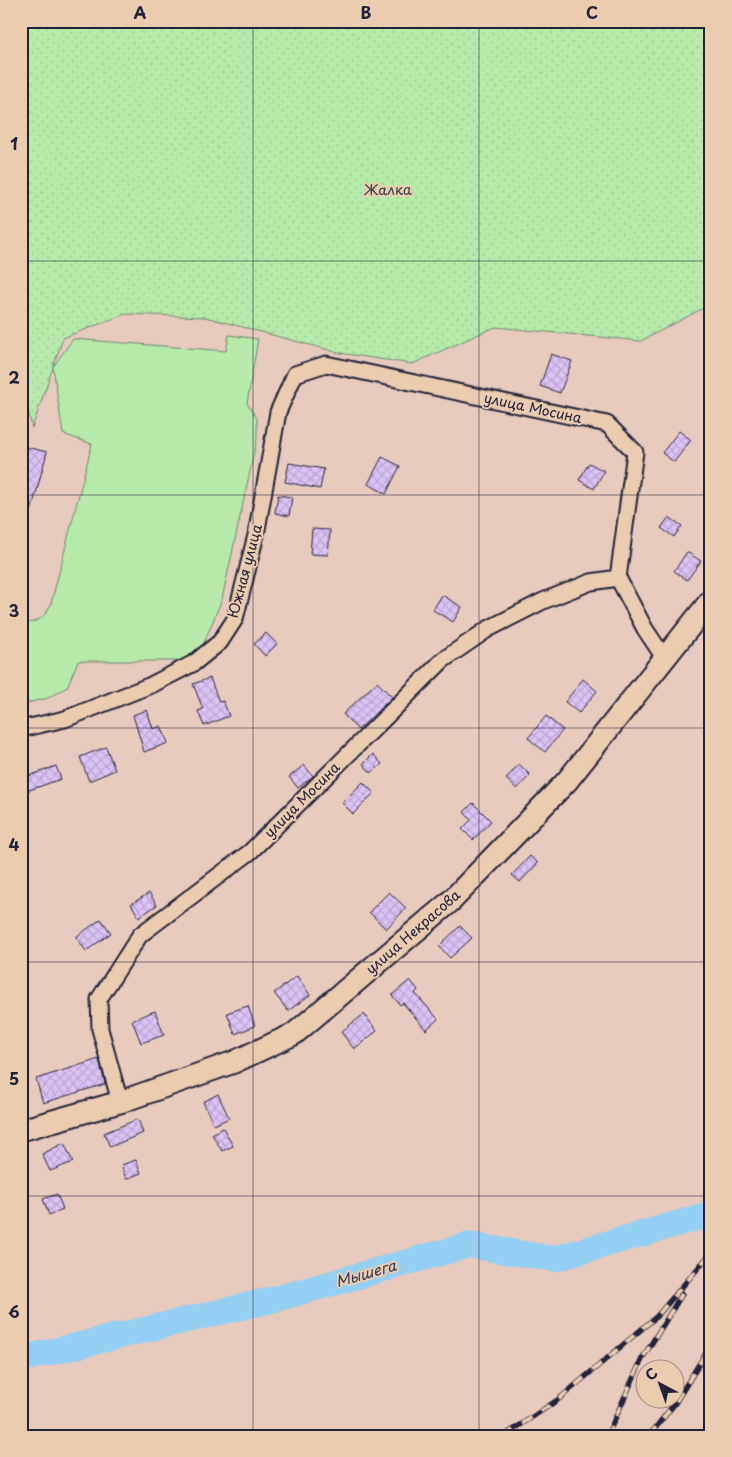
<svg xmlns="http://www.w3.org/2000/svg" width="732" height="1457" viewBox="0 0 732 1457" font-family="'Playpen Sans',sans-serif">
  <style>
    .grass { fill: url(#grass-dots); stroke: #6d8673 }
    .pitch { fill: #b8ebab; stroke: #6d8673 }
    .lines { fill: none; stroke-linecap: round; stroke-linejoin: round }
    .river { stroke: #94cff4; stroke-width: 26 }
    .building { fill: url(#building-cross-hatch); stroke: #22223b }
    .minor-casing { stroke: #22223b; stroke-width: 19 }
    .secondary-casing { stroke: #22223b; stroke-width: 25 }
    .minor { stroke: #eacdb1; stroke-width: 15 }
    .secondary { stroke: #eacdb1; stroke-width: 21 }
    .rail-casing { stroke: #22223b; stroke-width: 5.5 }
    .rail { stroke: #eacdb1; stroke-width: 4; stroke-dasharray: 11; stroke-linecap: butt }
    .grid { fill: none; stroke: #22223b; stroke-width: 1; stroke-opacity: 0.55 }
    .labels { text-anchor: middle; stroke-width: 4; stroke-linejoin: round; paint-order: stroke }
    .park-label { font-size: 14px; fill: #38404c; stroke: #eacdb1 }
    .street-label { font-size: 14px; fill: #22223b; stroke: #eacdb1 }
    .water-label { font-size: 15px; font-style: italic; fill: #333c57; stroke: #eacdb1 }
    .neatline { fill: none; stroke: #22223b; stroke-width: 2 }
    .grid-label { font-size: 16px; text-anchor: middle; font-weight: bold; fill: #22223b }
  </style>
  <defs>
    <pattern id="grass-dots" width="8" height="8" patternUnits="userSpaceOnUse" patternTransform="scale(1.25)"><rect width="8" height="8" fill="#b8ebab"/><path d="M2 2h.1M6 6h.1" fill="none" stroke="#9ec994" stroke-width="1.8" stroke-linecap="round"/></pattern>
    <pattern id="building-cross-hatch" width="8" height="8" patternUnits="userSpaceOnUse" patternTransform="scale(1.25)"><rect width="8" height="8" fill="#dbc3f3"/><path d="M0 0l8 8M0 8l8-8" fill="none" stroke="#bca7d1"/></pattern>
  </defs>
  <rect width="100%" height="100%" fill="#e7cbbe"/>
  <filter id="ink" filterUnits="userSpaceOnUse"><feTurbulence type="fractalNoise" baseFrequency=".02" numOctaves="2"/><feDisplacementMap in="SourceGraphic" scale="10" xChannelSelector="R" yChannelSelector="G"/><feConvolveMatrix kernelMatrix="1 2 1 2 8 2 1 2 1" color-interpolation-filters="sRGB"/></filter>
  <g filter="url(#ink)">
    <polygon class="grass" points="21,21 711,21 711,304 641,341 495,327 412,364 340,353 205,317 125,314 63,338 32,428 21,376"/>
    <path class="pitch" d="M229,335l29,4 -11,64 10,16v20l-35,160 -21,51 -17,11h-106l-11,26 -19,11 -25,6 -2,-1v-78c16,-4 23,-5 30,-21l41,-160 -29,-10 -10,-67 20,-28 153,12z"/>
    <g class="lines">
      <polyline class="river" points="21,1359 279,1298 469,1245 554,1259 711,1214"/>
    </g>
    <g class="building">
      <polygon points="551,354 572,361 560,393 540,386"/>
      <polygon points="679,431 691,440 674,462 662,453"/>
      <polygon points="26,447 47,452 25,534 21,534 21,466"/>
      <polygon points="382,457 400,466 386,494 368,484"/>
      <polygon points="289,463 324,469 320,489 285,482"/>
      <polygon points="589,463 604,471 594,489 579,480"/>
      <polygon points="278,495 292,497 289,516 275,513"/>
      <polygon points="669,517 682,526 674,537 661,528"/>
      <polygon points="312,529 330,530 328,555 310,554"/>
      <polygon points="687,552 701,561 687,580 674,571"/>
      <polygon points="442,595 462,607 453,622 433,610"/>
      <polygon points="266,633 277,644 265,656 254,644"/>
      <polygon points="210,678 219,702 223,701 229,716 204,726 198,711 203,709 193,684"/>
      <polygon points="583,679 597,691 579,713 565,702"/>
      <polygon points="377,682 392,697 358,730 343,714"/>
      <polygon points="147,710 153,729 161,726 168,743 144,752 133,715"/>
      <polygon points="546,716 563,730 545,752 528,738"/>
      <polygon points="106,747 115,770 89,781 80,757"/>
      <polygon points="373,754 382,764 371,773 363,764"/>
      <polygon points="519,764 530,775 517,789 506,779"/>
      <polygon points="304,765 313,776 298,788 289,777"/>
      <polygon points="56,766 61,779 21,793 21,779"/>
      <polygon points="363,782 374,793 353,814 342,803"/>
      <polygon points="473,803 491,821 473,840 462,829 471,820 464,812"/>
      <polygon points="530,856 538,863 520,882 512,875"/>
      <polygon points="389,892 406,908 386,929 369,912"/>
      <polygon points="149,893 157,905 139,917 131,904"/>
      <polygon points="101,919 111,933 86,951 76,937"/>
      <polygon points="460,926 472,938 450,958 439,946"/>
      <polygon points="297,976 310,995 288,1011 274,993"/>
      <polygon points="410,980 418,990 415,993 438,1019 426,1030 403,1003 400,1005 392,995"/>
      <polygon points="248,1006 255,1026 235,1034 227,1013"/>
      <polygon points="155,1011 164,1035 141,1043 132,1020"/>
      <polygon points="364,1014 377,1031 354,1049 341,1032"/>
      <polygon points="99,1059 105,1084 43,1103 36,1079"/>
      <polygon points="218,1094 229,1118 214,1125 203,1102"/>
      <polygon points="138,1119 143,1133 110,1147 104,1133"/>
      <polygon points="223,1128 233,1146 222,1151 212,1134"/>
      <polygon points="64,1143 73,1162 50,1171 42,1154"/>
      <polygon points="136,1160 141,1173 126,1179 121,1165"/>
      <polygon points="57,1194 63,1209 49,1215 43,1199"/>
    </g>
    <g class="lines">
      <defs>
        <g id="minor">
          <polyline points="618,578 645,629 665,659"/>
          <polyline points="21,729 65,719 151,685 194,663 220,642 235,619 256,535 278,412 295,374 326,364 607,424 635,452 618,578 591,582 543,601 488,629 443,660 250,852 140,935 99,999 100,1029 120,1102"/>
        </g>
        <polyline id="secondary" points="21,1130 120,1102 234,1062 294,1034 451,901 567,781 711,600"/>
      </defs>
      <use href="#minor" class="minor-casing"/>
      <use href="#secondary" class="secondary-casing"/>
      <use href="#minor" class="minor"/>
      <use href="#secondary" class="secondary"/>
      <defs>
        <g id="rail">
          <polyline points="504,1436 559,1399 657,1316 711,1253"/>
          <polyline points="607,1436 642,1359 682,1294"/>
          <polyline points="649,1436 675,1403 711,1345"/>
        </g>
      </defs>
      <use href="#rail" class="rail-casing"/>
      <use href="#rail" class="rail"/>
    </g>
  </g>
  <path class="grid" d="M253,21v1415M479,21v1415M21,261h690M21,495h690M21,728h690M21,962h690M21,1196h690"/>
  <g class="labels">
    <g class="park-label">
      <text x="388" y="195">Жалка</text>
    </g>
    <g class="street-label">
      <text transform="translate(533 408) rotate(12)" y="5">улица Мосина</text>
      <text transform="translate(245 571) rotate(-75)" y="5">Южная улица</text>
      <text transform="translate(302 800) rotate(-45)" y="5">улица Мосина</text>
      <text transform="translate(413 932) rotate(-41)" y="5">улица Некрасова</text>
    </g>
    <g class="water-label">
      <text transform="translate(366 1274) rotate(-16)" y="5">Мышега</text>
    </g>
  </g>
  <rect width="732" height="1457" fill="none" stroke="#eacdb1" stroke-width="55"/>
  <g transform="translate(660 1384) rotate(319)"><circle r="24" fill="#eacdb1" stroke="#9a8982"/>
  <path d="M0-4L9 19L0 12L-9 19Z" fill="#22223b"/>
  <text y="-8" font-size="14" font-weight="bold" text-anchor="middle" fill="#22223b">С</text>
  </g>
  <rect x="28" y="28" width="676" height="1402" class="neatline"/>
  <g class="grid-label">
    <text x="140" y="19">A</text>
    <text x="366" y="19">B</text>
    <text x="592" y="19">C</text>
    <text x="14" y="150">1</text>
    <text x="14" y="384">2</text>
    <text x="14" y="617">3</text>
    <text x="14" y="851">4</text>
    <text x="14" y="1085">5</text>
    <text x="14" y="1318">6</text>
  </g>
</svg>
